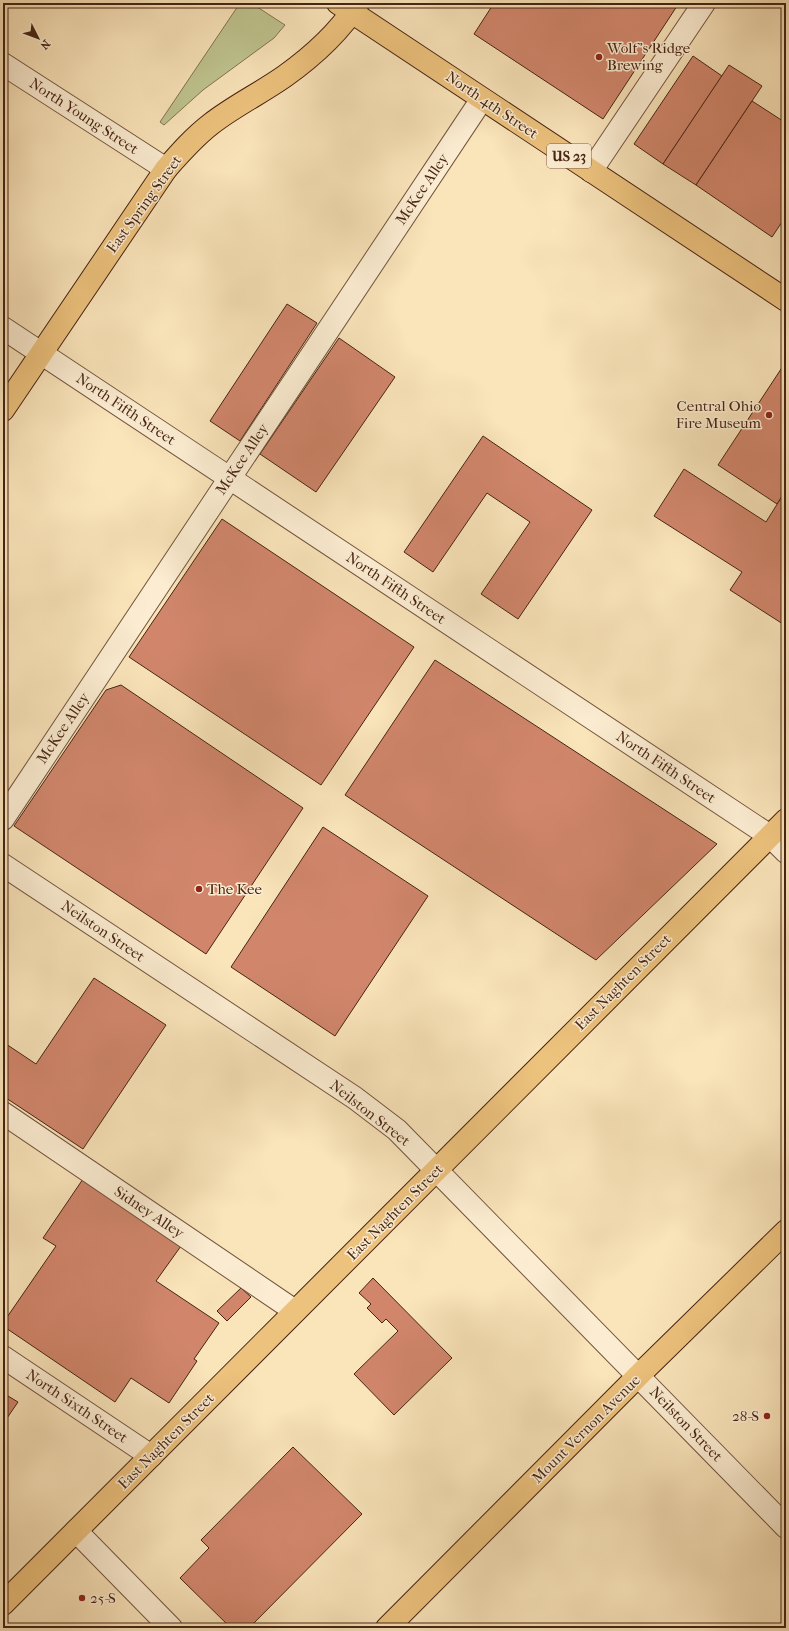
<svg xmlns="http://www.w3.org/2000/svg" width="789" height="1631" viewBox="0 0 789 1631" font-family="'IM FELL French Canon',serif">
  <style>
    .green { fill: #bfc48f; stroke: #827451 }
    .building { fill: #d1866c; stroke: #462413 }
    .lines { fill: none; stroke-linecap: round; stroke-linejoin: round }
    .minor-casing { stroke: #73543d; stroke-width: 24 }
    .major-casing { stroke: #462413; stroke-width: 24 }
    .minor { stroke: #fcedd2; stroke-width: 22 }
    .major { stroke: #edc27d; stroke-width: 22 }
    .poi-dot { fill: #8f2418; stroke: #fcedd2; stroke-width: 1.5 }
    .labels { text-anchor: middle; stroke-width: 3; stroke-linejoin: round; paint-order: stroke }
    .shield { fill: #fcedd2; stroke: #7d604c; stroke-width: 1 }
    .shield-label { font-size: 14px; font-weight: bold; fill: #462413 }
    .poi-label { font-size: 15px; fill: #462413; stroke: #fcedd2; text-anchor: start }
    .street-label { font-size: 15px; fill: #462413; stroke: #fcedd2 }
  </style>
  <rect width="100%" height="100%" fill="#fae4ba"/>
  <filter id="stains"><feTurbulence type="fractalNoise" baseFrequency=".005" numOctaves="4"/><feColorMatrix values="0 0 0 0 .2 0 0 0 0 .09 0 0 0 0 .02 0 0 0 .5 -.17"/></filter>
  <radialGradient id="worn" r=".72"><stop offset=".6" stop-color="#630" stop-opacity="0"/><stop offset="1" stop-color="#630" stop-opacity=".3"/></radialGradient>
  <polygon class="green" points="240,3 251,3 285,25 274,38 203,90 164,125 160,122"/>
  <g class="building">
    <polygon points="494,3 679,3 603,119 474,34"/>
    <polygon points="693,56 722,76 663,164 634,144"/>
    <polygon points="729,65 762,86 696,185 663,164"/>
    <polygon points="752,101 786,123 786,216 772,237 696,185"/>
    <polygon points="287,304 317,323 240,441 210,421"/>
    <polygon points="339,338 395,377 316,492 260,454"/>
    <polygon points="785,363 786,364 786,490 777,504 718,465"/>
    <polygon points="483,436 592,510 518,619 481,594 530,522 487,493 433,572 404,552"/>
    <polygon points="684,469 766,522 786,490 786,626 730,590 742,572 654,516"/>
    <polygon points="222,519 414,647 321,785 129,657"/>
    <polygon points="435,660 717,844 596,960 345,795"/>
    <polygon points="121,685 303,808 206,954 14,826 106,690"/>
    <polygon points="323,827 428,896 335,1036 231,967"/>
    <polygon points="94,978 166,1025 83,1149 3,1096 3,1042 36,1064"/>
    <polygon points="83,1179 181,1246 156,1281 219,1323 194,1359 197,1361 169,1403 131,1378 115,1402 3,1326 3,1323 56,1246 43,1238"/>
    <polygon points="373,1278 452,1358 394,1415 354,1374 398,1331 386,1319 382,1323 367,1308 371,1304 359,1293"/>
    <polygon points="241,1288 251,1297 227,1321 217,1311"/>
    <polygon points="3,1393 18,1402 3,1424"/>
    <polygon points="293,1447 362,1514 249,1628 231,1628 180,1578 209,1548 201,1540"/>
  </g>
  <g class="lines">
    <defs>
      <g id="minor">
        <polyline points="3,64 166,169"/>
        <polyline points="591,171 704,3"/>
        <polyline points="3,328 770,836 786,852"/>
        <polyline points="3,819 482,99"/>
        <polyline points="3,865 355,1098 397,1130 786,1527"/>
        <polyline points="3,1113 295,1311"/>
        <polyline points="3,1357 151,1456"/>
        <polyline points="76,1531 171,1628"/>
      </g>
      <g id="major">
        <polyline points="338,3 786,300"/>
        <path d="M3,410l163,-241c14,-16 28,-32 45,-45 23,-18 50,-31 74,-48 28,-20 55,-45 73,-73"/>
        <polyline points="3,1604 786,820"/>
        <polyline points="387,1628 638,1376 786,1231"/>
      </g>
    </defs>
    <use href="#minor" class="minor-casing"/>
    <use href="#major" class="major-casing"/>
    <use href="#minor" class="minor"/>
    <use href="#major" class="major"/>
  </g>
  <g class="poi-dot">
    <circle cx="599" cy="57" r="4"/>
    <circle cx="769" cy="415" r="4"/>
    <circle cx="199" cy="889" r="4"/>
    <circle cx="767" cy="1416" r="4"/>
    <circle cx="82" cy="1598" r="4"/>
  </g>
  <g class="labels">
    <rect class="shield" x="547" y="144" width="44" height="24" rx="3"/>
    <g class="shield-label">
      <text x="569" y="161">US 23</text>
    </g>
    <g class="poi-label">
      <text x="607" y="53">Wolf's Ridge<tspan x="607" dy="17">Brewing</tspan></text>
      <text x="761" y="411" text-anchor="end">Central Ohio<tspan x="761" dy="17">Fire Museum</tspan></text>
      <text x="207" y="894">The Kee</text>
      <text x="759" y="1421" text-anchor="end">28-S</text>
      <text x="90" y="1603">25-S</text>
    </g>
    <g class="street-label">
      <text transform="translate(492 105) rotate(34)" y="5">North 4th Street</text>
      <text transform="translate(84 116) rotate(33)" y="5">North Young Street</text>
      <text transform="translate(422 189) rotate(-56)" y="5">McKee Alley</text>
      <text transform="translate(144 204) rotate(-54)" y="5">East Spring Street</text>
      <text transform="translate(126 409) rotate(34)" y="5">North Fifth Street</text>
      <text transform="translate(242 459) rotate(-56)" y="5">McKee Alley</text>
      <text transform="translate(396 588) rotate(34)" y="5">North Fifth Street</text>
      <text transform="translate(63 728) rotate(-56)" y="5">McKee Alley</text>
      <text transform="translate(666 767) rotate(34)" y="5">North Fifth Street</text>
      <text transform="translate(103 931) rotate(34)" y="5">Neilston Street</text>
      <text transform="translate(623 982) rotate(-45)" y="5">East Naghten Street</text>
      <text transform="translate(370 1113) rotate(38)" y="5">Neilston Street</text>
      <text transform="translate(149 1212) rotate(34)" y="5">Sidney Alley</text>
      <text transform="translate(395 1212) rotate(-45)" y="5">East Naghten Street</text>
      <text transform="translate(77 1406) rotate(34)" y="5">North Sixth Street</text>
      <text transform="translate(686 1424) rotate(46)" y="5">Neilston Street</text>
      <text transform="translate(586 1429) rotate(-45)" y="5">Mount Vernon Avenue</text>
      <text transform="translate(166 1441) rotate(-45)" y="5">East Naghten Street</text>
    </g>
  </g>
  <rect width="789" height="1631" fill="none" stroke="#fae4ba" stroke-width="16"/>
  <rect x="4" y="4" width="781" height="1623" fill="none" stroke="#462413" stroke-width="2"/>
  <rect x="8" y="8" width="773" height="1615" fill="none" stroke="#462413"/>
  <g transform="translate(38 38) rotate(132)" stroke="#fcedd2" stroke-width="3" paint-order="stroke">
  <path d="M0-3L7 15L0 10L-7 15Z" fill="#462413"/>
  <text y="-6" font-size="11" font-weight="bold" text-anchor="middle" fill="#462413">N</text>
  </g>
  <rect width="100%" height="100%" filter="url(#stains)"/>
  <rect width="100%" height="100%" fill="url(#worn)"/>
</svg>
